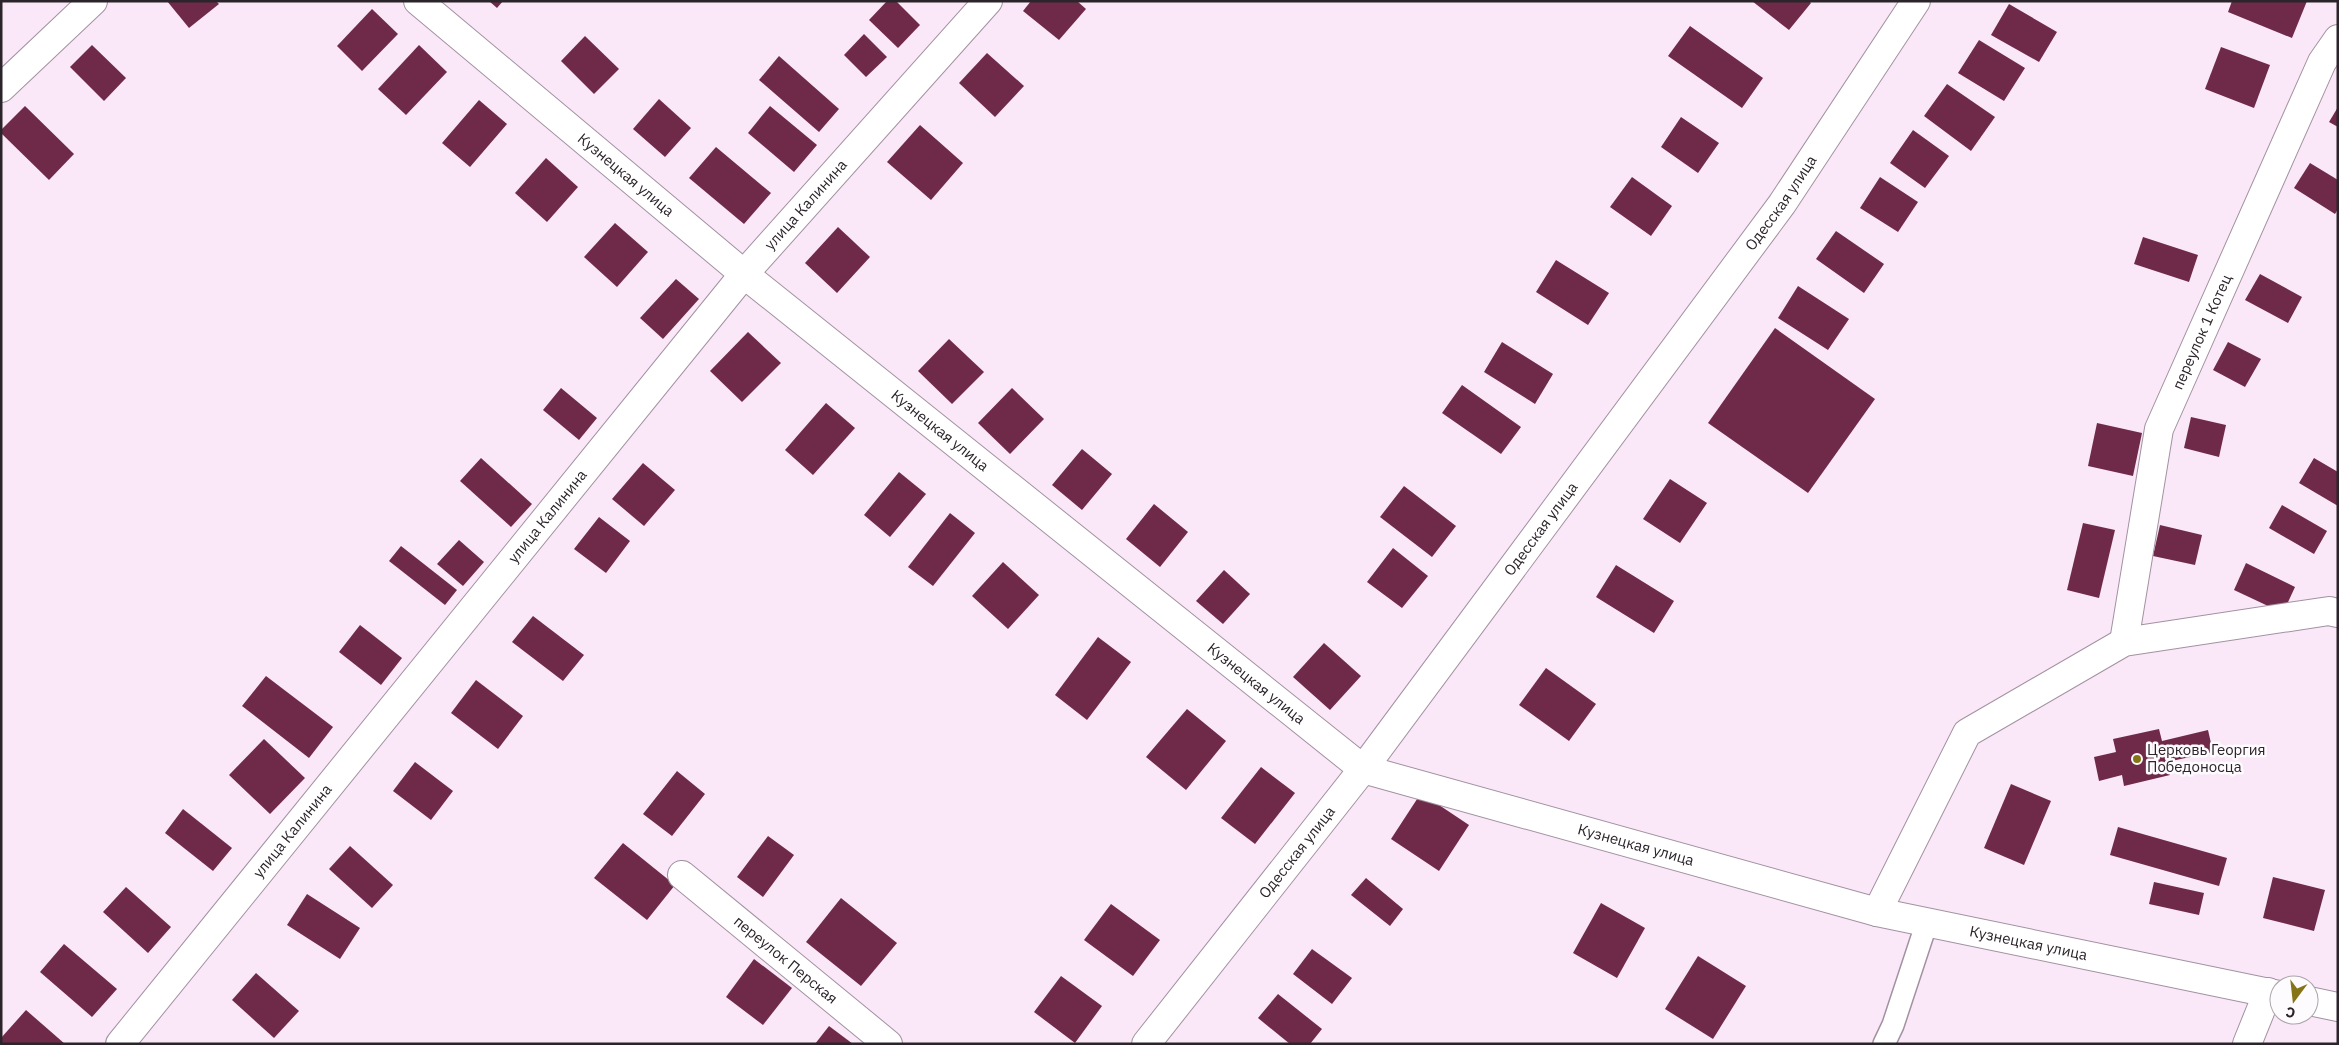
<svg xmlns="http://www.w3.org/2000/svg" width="2339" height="1045" viewBox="0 0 2339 1045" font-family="'IBM Plex Sans',sans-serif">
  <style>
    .building { fill: #6f2a49 }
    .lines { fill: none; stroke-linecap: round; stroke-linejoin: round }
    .lane-casing { stroke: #a292a1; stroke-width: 24 }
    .street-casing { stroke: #a292a1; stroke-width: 30 }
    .lane { stroke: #fff; stroke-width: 21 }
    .street { stroke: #fff; stroke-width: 28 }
    .poi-dot { fill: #857518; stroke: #fefbfe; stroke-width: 2 }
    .labels { text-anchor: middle; stroke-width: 5; stroke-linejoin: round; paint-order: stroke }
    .street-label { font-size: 15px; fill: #2b242a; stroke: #fefbfe }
    .poi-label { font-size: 15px; fill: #2b242a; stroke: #fefbfe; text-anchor: start }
  </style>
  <rect width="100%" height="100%" fill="#fae8f8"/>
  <g class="building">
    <polygon points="167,1 216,1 219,4 189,28"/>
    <polygon points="489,1 503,1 497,8"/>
    <polygon points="887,1 896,1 920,25 898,48 869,20"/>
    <polygon points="1031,1 1077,1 1086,9 1059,40 1023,11"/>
    <polygon points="1752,1 1809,1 1811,3 1789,30"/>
    <polygon points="2232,1 2307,1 2292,38 2228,12"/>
    <polygon points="2009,4 2057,32 2039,62 1991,35"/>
    <polygon points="372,9 398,34 362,71 337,46"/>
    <polygon points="1690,26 1763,78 1742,108 1668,56"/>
    <polygon points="864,34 887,57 866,77 844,55"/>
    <polygon points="585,36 619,69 594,94 561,61"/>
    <polygon points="1979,40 2025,68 2004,101 1958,73"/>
    <polygon points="92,45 126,78 104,101 70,67"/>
    <polygon points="419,45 447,72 406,115 378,89"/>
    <polygon points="2221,47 2270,65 2254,108 2205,89"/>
    <polygon points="987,53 1024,86 995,117 959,83"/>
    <polygon points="779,56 839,109 819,132 759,80"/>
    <polygon points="1947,84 1995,117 1971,151 1924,116"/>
    <polygon points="659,99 691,128 665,157 633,129"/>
    <polygon points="479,100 507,124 470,167 442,143"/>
    <polygon points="25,106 74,154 49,180 1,133 1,130"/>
    <polygon points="770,106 817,145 794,172 748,133"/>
    <polygon points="2338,107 2338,127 2329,122"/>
    <polygon points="1681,117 1719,143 1698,173 1661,147"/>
    <polygon points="920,125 963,163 931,200 887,162"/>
    <polygon points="1913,130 1949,156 1925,188 1890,163"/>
    <polygon points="716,147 771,193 744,224 689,178"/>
    <polygon points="546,158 578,187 547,222 515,193"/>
    <polygon points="2310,163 2338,180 2338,209 2335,214 2294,188"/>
    <polygon points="1632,177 1672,206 1651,236 1610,207"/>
    <polygon points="1880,177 1918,202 1898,232 1860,208"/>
    <polygon points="615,223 648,252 617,287 584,257"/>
    <polygon points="838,227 870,257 837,293 805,263"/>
    <polygon points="1836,231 1884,264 1864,293 1816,259"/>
    <polygon points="2143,237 2198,255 2189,282 2134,264"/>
    <polygon points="1556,260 1609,293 1588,325 1536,292"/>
    <polygon points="2260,274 2302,297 2288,323 2245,300"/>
    <polygon points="676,279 699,299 663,339 640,318"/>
    <polygon points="1798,286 1849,319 1828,350 1778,318"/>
    <polygon points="1775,328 1875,399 1808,493 1708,423"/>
    <polygon points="748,332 781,363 742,402 710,371"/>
    <polygon points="949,339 984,372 952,404 918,371"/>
    <polygon points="1502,342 1553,374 1535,404 1484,372"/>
    <polygon points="2228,342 2261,359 2245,387 2213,370"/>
    <polygon points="1462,385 1521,427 1501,454 1442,413"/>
    <polygon points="561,388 597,418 579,440 543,410"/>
    <polygon points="1012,388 1044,419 1010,454 978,423"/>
    <polygon points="826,403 855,428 813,475 785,450"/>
    <polygon points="2191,417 2226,425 2219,457 2184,448"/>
    <polygon points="2097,423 2142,433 2133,476 2088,466"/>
    <polygon points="1082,449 1112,474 1082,510 1052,485"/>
    <polygon points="481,458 532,504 511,527 460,481"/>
    <polygon points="2314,458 2338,472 2338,506 2299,483"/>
    <polygon points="643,463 675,490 644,526 612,499"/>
    <polygon points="899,472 926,494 890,537 864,515"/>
    <polygon points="1670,479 1707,503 1680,543 1643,519"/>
    <polygon points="1404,486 1456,526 1432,557 1380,517"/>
    <polygon points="1154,504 1188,532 1160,567 1126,539"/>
    <polygon points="2282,505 2327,531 2314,554 2269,528"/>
    <polygon points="950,513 975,533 933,586 908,567"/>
    <polygon points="599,517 630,541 606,573 574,549"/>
    <polygon points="2083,523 2115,530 2099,598 2067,590"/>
    <polygon points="2160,525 2202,535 2195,565 2153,556"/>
    <polygon points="459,540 484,562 463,586 437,564"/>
    <polygon points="401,546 457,590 445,605 389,561"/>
    <polygon points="1393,548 1428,576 1402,608 1367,582"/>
    <polygon points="1003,562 1039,595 1008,629 972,596"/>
    <polygon points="2246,563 2295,587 2283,613 2234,590"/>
    <polygon points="1616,565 1674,601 1654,633 1596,597"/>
    <polygon points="1224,570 1250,594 1223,624 1196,601"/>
    <polygon points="533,616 584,655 563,681 512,642"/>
    <polygon points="360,625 402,658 381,685 339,652"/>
    <polygon points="1098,637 1131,662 1087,720 1055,695"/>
    <polygon points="1324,643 1361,676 1330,710 1293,677"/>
    <polygon points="1546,668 1596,704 1569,741 1519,705"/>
    <polygon points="266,676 333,727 309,758 242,706"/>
    <polygon points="476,680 523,716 498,749 451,713"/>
    <polygon points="1187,709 1226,741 1186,790 1146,757"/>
    <polygon points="2159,729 2162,741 2208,730 2213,752 2167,762 2170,775 2124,786 2122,775 2099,781 2094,757 2116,752 2113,739"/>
    <polygon points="264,739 305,778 270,814 229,775"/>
    <polygon points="415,762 453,791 431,820 393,791"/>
    <polygon points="1261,767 1295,793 1255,844 1221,818"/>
    <polygon points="677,771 705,794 672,836 643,814"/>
    <polygon points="2011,784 2051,801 2024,865 1984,848"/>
    <polygon points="1421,793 1469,825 1439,871 1391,839"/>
    <polygon points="183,809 232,848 213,871 165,833"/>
    <polygon points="2118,827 2227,858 2219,886 2110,855"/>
    <polygon points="768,836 794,855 763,897 737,877"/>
    <polygon points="623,843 675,885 647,920 594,878"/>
    <polygon points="350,846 393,885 372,908 329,869"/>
    <polygon points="2273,877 2325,890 2314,931 2263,918"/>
    <polygon points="1366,878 1403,909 1390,926 1351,895"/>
    <polygon points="2154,882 2204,893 2199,915 2149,904"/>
    <polygon points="126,887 171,927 148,953 103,912"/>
    <polygon points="307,894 360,928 340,959 287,925"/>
    <polygon points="841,898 897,943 861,986 806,942"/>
    <polygon points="1601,903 1645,928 1617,978 1573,953"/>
    <polygon points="1111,904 1160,940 1133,976 1084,940"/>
    <polygon points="64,944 117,989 92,1017 40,972"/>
    <polygon points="1312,949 1352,978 1332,1004 1293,974"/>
    <polygon points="1698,956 1746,986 1713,1039 1665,1009"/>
    <polygon points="754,959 792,988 763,1025 726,997"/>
    <polygon points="256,973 299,1011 274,1038 232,1000"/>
    <polygon points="1061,976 1102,1006 1075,1043 1034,1012"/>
    <polygon points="1278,994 1322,1029 1310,1044 1290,1044 1258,1018"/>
    <polygon points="26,1010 65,1044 1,1044 1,1038"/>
    <polygon points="829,1026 853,1044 815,1044"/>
  </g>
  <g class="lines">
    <defs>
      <polyline id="lane" points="1884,1044 1893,1025 1927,922"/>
      <g id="street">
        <path id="s1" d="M418,1l326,273 619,495 514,143 402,83"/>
        <polyline points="1,88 93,1"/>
        <path id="s2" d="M2124,642l35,-213 163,-367 16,-23"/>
        <path id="s3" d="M682,875l206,169"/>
        <polyline points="1877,912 1967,733 2124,642 2329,611 2338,613"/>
        <polyline points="2309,1001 2338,1007"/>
        <path id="s4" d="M120,1044l624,-770 244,-273"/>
        <path id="s5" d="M1146,1044l217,-275 419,-565 134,-203"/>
        <polyline points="2247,1044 2268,992"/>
      </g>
    </defs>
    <use href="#lane" class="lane-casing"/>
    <use href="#street" class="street-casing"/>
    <use href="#lane" class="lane"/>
    <use href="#street" class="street"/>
  </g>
  <circle class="poi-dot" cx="2137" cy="759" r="5"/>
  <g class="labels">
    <g class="street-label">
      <text dy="5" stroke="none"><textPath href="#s1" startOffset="271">Кузнецкая улица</textPath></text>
      <text dy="5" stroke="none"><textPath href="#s5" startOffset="1054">Одесская улица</textPath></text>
      <text dy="5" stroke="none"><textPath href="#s4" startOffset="1084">улица Калинина</textPath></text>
      <text dy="5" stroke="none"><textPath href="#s2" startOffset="322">переулок 1 Котец</textPath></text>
      <text dy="5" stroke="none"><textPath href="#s1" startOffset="676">Кузнецкая улица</textPath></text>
      <text dy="5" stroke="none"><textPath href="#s4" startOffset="679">улица Калинина</textPath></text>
      <text dy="5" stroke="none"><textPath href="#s5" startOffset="649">Одесская улица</textPath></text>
      <text dy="5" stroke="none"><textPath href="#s1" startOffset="1081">Кузнецкая улица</textPath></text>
      <text dy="5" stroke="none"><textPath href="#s4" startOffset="274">улица Калинина</textPath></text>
      <text dy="5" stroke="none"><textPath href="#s1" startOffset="1501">Кузнецкая улица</textPath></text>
      <text dy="5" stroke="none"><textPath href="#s5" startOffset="244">Одесская улица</textPath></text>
      <text dy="5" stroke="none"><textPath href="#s1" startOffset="1906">Кузнецкая улица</textPath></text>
      <text dy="5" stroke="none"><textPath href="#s3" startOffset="134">переулок Перская</textPath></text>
    </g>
    <g class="poi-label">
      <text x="2147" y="755">Церковь Георгия<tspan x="2147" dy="17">Победоносца</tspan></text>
    </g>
  </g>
  <rect width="2339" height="1045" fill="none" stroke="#2b242a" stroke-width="5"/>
  <g transform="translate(2294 1000) rotate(195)"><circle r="24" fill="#fefbfe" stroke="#aaa5a9"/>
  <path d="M0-4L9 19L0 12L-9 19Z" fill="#857518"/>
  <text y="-8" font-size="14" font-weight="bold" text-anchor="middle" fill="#2b242a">С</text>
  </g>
</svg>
